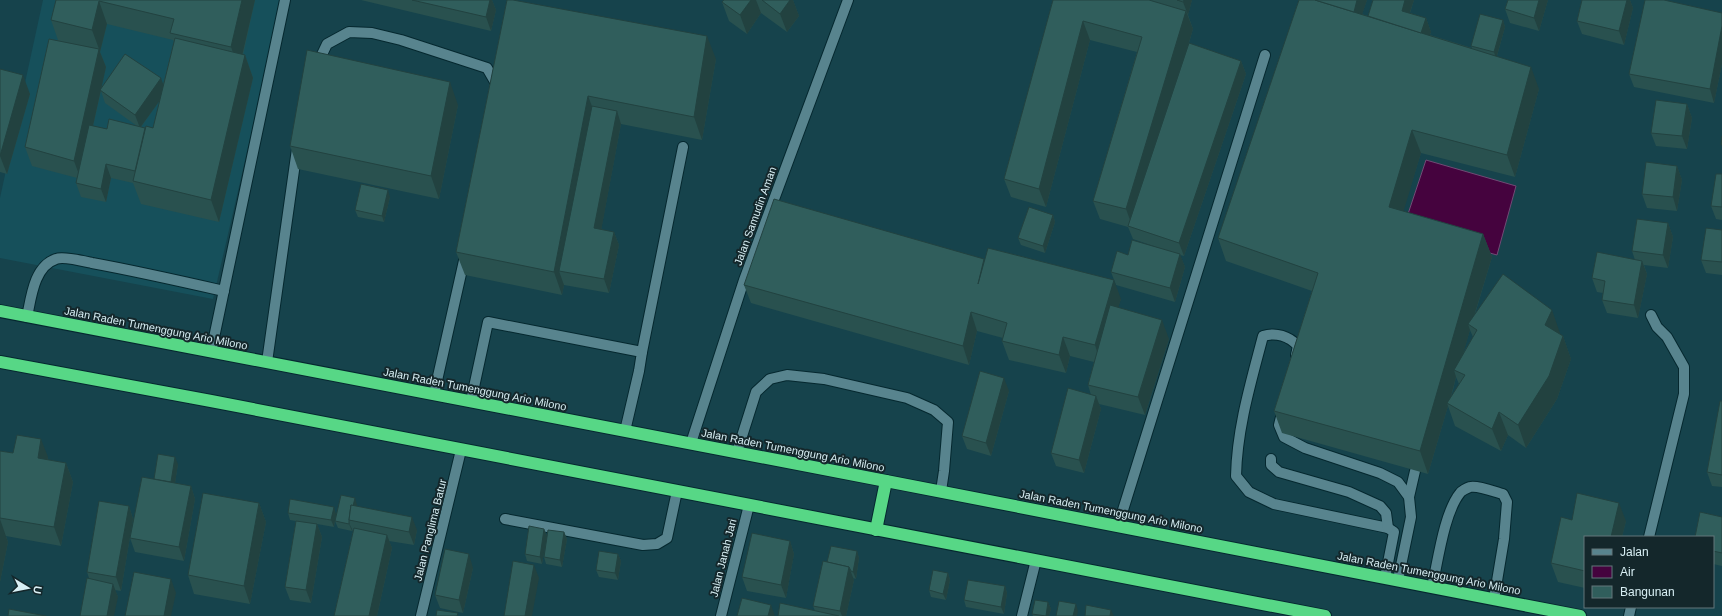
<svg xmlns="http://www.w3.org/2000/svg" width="1722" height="616" viewBox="0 0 1722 616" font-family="Arial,sans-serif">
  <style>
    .built { fill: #16505b }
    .water { fill: #45033e; stroke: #714a75 }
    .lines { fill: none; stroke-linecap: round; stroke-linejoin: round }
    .minor-casing { stroke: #05282f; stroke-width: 12 }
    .highway-casing { stroke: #05282f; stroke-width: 14 }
    .minor { stroke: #58848e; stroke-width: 10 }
    .highway { stroke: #57d786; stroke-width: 12 }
    .wall { fill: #29514f; fill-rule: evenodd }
    .shaded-wall { fill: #224240 }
    .building { fill: #305e5c; stroke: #224240 }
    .labels { text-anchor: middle; stroke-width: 4; stroke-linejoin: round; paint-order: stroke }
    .street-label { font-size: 11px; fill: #d8eff4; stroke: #14272b }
  </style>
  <rect width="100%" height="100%" fill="#16434c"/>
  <polygon class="built" points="43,0 282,0 213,299 0,258 0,198"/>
  <polygon class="water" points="1426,160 1516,186 1497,255 1403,229"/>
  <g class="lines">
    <defs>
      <g id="minor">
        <polyline points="317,65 327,44 349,32 372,33 401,40 487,68 498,87"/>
        <path d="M27,317c4,-19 7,-51 29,-58 7,-3 27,2 36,4 44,8 88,18 132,28"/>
        <polyline points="211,352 285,0"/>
        <polyline points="642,352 683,147"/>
        <path d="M1296,355l2,-9c-9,-10 -22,-14 -35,-10 -12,46 -26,92 -27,140l13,16 25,12 114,24 6,4 -9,46"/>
        <polyline points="267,362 297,149"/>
        <polyline points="434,394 465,256"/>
        <polyline points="471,401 488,322 642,352 639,371 625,431"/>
        <polyline points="1282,413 1279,425 1284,437 1305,448 1380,473 1398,482 1409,497 1411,517 1398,580"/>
        <polyline points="691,443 744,280 848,0"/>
        <polyline points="737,452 756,392 770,379 787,375 824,379 907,398 934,410 948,422 944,471 941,491"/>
        <polyline points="1271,459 1271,465 1279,472 1349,492 1380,506 1386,513 1388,528"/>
        <polyline points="1409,497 1415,471"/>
        <polyline points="505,519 643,545 657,544 667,538 677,491"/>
        <polyline points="1118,526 1265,55"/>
        <polyline points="1649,537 1684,394 1684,367 1667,337 1657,327 1651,315"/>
        <path d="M1432,587c6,-26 12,-74 28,-94 1,-2 7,-5 10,-6 8,-2 25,5 33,7l4,8 -3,37 -10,60"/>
        <polyline points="421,616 461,450"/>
        <polyline points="721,616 749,505"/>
        <polyline points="1022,616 1036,560"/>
        <polyline points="1629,616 1631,607"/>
      </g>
      <g id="highway">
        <polyline points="0,311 886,481 1580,616"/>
        <polyline points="0,362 211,401 1325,616"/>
        <polyline points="876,530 886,481"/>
      </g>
    </defs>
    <use href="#minor" class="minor-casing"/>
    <use href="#highway" class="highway-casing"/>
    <use href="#minor" class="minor"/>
    <use href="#highway" class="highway"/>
  </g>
  <g class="wall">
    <path d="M56,0h199l-12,55h2l8,23 -34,144 -78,-18 -8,-21 -22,-5 -5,24 -25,-5 -5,-14 1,-5 -45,-12 -7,-19 33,-107 -7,-20zM107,24l66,16 1,2 -11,43 -62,4 5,-22 -6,-15zM101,91l4,12 32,23 -30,3 -14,-3zM160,100l-7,28h-8l-4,-1z"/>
    <polygon points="361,0 492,0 496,10 491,31"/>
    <polygon points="507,0 716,59 702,140 621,124 601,230 614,232 619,245 609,293 564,285 562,295 465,275 456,252"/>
    <polygon points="724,0 793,0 799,16 787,32 761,13 747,34 729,21 722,2"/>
    <polygon points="1053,0 1192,0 1188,15 1193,29 1189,43 1241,61 1246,74 1184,256 1180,255 1185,267 1175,302 1116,285 1111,272 1128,255 1159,248 1133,239 1128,227 1100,219 1093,201 1137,52 1090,40 1046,207 1011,197 1004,179"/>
    <path d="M1299,0h68l-5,14 6,2 5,-16h41l-4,13 16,5 5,14 -1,3 42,13 -1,-2 32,-26 2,7 -8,29 42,33 -24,88 -94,-24 -18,58 80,23 9,23 -17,57 85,19v1l3,2 8,23 -14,40 -31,49 -18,-13 -7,16 -46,-25 -7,-20 -20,68 -146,-41 -8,-22 38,-120 -86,-30 -8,-23zM1470,330l3,7 -10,16zM1456,377l3,7 -8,13 2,-7z"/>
    <polygon points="1508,0 1548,0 1539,31 1510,23 1505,9"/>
    <polygon points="1582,0 1630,0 1633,8 1624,45 1582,34 1577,21"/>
    <polygon points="1722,13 1722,64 1714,103 1634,87 1629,74"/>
    <polygon points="0,69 30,94 7,174 0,172"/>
    <polygon points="1687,104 1692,118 1687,149 1656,146 1651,133"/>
    <polygon points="458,105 439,199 298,169 290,146"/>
    <polygon points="1677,166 1682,180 1677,211 1647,208 1642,194"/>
    <polygon points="1722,174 1722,220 1716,219 1711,206"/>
    <polygon points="390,197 384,222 358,217 355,210"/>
    <polygon points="1053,215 1055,222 1045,253 1021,245 1018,238"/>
    <polygon points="1668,223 1673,237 1668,268 1644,265 1647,274 1638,318 1607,313 1602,300 1603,293 1597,292 1592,278 1635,260 1632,251"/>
    <polygon points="1722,230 1722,275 1706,273 1701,260"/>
    <polygon points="985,261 1121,299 1118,307 1169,339 1145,415 1099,404 1101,409 1084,473 1056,466 1051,453 1091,395 1088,385 1094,362 1070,356 1066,373 1009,360 1002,341 1003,338 977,331 969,365 751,303 744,285"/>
    <polygon points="1009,391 991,456 967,449 962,436"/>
    <polygon points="1722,401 1722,487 1712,486 1707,472"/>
    <polygon points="0,451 13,453 48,457 48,460 66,463 73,482 61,546 6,536 8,542 0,582"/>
    <polygon points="178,464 175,483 191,486 195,499 184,561 135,552 130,538 154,479"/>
    <polygon points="259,503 266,522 250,604 194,594 188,575"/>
    <polygon points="357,505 357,506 417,530 414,545 389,541 392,548 377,616 334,616 353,532 352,529 352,531 338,528 335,521"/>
    <polygon points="129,506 133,519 121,591 115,590 118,597 89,578 87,572"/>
    <polygon points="288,513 336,514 334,527 317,524 322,537 311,603 290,600 285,587 296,521 290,520"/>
    <polygon points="1722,517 1722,566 1713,564 1713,537"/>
    <polygon points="1572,520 1626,521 1622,537 1585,537 1585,588 1558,582 1551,563"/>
    <polygon points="544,529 547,536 542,564 527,561 525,554"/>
    <polygon points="564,532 567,539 562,567 546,564 544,557"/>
    <polygon points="790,541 794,554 786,598 747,591 742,577"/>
    <polygon points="857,551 859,558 856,579 853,578 854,580 846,616 778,616 815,611 813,606 827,562"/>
    <polygon points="618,554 621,561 618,580 599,577 596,570"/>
    <polygon points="473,568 463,613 440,608 435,595"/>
    <polygon points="948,573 950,580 946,600 931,597 929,590"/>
    <polygon points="1005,586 1007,593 1004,614 966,607 964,600"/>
    <polygon points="1048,602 1051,609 1049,616 1033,616 1032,614"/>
  </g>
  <g class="shaded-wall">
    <polygon points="242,0 255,0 239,69 231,47"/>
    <polygon points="490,0 492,0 496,10 491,31 486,17"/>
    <polygon points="751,0 756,0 761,13 747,34 740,15"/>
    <polygon points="790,0 793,0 799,16 787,32 780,14"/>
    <polygon points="1184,0 1192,0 1188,15 1183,2"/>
    <polygon points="1357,0 1367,0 1356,33 1351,19"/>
    <polygon points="1405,0 1414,0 1406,24 1402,11"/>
    <polygon points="1539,0 1548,0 1539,31 1534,18"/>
    <polygon points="1627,0 1630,0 1633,8 1624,45 1619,31"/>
    <polygon points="99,1 107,24 100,52 106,67 81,180 74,161 99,49 92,30"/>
    <polygon points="1186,11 1193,29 1133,228 1126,209"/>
    <polygon points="1426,18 1431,32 1424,51 1419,38"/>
    <polygon points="1503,20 1505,27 1496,59 1494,52"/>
    <polygon points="1083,21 1090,40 1046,207 1039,189"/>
    <polygon points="1722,26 1722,64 1714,103 1710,89"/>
    <polygon points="707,36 716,59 702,140 694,117"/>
    <polygon points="245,55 253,78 219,222 211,200"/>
    <polygon points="1241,61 1246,74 1184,256 1179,243"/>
    <polygon points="1531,67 1539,89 1515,177 1507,155"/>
    <polygon points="23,75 30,94 7,174 0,156"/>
    <polygon points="161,78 166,92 140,128 135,115"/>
    <polygon points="450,82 458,105 439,199 431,176"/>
    <polygon points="588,96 597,119 559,271 564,285 562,295 554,272"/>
    <polygon points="1687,104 1692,118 1687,149 1682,136"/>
    <polygon points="617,111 621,124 599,242 594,228"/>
    <polygon points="1412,130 1421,153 1398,230 1389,207"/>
    <polygon points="106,164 111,178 106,202 101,189"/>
    <polygon points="1677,166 1682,180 1677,211 1673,197"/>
    <polygon points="388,190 390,197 384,222 382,216"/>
    <polygon points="1053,215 1055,222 1045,253 1043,246"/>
    <polygon points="1668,223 1673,237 1668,268 1663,255"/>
    <polygon points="614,232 619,245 609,293 604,279"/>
    <polygon points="1483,234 1492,257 1471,326 1468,324 1470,330 1458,372 1454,370 1456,377 1449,404 1447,403 1448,406 1428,474 1420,451"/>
    <polygon points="1180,254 1185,267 1175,302 1170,288"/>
    <polygon points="984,259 990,277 978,284"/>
    <polygon points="1642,261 1647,274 1638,318 1634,305"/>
    <polygon points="1114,280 1121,299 1101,364 1095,345"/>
    <polygon points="1552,310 1560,333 1553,347 1545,325"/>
    <polygon points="971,312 977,331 969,365 963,346"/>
    <polygon points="1162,320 1169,339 1145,415 1138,397"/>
    <polygon points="1563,336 1571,359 1557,399 1526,448 1518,425"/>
    <polygon points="1063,337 1070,356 1066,373 1059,355"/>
    <polygon points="1004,378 1009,391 991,456 986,443"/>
    <polygon points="1096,396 1101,409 1084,473 1079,460"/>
    <polygon points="1499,412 1508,435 1501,451 1492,429"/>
    <polygon points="41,439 48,457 45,477 38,458"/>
    <polygon points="175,457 178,464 174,490 171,483"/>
    <polygon points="66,463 73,482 61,546 54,527"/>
    <polygon points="191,486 195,499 184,561 179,547"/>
    <polygon points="355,498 357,505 354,521 350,521"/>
    <polygon points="259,503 266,522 250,604 244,586"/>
    <polygon points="1619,503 1626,521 1622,537 1611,537"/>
    <polygon points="129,506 133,519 121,591 116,577"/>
    <polygon points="334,507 336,514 334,527 331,520"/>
    <polygon points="412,517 417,530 414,545 409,532"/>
    <polygon points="0,519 8,542 0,582"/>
    <polygon points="349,523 352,529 352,531 349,524"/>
    <polygon points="317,524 322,537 311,603 306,590"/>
    <polygon points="544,529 547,536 542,564 540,557"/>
    <polygon points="564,532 567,539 562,567 560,560"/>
    <polygon points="387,535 392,548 377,616 369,616"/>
    <polygon points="790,541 794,554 786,598 781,585"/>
    <polygon points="857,551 859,558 856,579 853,572"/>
    <polygon points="469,554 473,568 463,613 459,600"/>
    <polygon points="618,554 621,561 618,580 615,573"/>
    <polygon points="534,565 539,578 532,616 525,616"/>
    <polygon points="849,567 854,580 846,616 842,616 840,611"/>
    <polygon points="948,573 950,580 946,600 943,594"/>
    <polygon points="171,579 176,593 171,616 164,616"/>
    <polygon points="113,584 118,597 114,616 107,616"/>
    <polygon points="1005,586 1007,593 1004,614 1001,607"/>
    <polygon points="1048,602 1051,609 1049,616 1046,616"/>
    <polygon points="1076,604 1078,611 1077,616 1073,616"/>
    <polygon points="771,605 775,616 768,616"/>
    <polygon points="1111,610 1114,616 1110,616"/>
  </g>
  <g class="building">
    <polygon points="56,0 242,0 231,47 170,33 174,19 99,1 92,30 51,20"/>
    <polygon points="412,0 490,0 486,17"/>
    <polygon points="507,0 513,0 707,36 694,117 588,96 554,272 456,252"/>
    <polygon points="724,0 751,0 740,15 722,2"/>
    <polygon points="762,0 790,0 780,14"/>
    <polygon points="1053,0 1149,0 1186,11 1126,209 1093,201 1142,37 1083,21 1039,189 1004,179"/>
    <polygon points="1177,0 1184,0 1183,2"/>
    <polygon points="1299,0 1315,0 1531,67 1507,155 1412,130 1389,207 1483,234 1420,451 1274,411 1318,273 1218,238"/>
    <polygon points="1315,0 1357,0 1354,12"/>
    <polygon points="1373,0 1405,0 1402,11 1426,18 1421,33 1368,16"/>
    <polygon points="1508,0 1539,0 1534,18 1505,9"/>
    <polygon points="1582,0 1627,0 1619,31 1577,21"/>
    <polygon points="1645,0 1664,0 1722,13 1722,26 1710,89 1629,74"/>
    <polygon points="1480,14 1503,20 1494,52 1471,46"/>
    <polygon points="175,38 245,55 211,200 133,181 146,126 153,128"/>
    <polygon points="49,39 99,49 74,161 25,147"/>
    <polygon points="1189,43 1241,61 1179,243 1128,226"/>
    <polygon points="307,50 450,82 431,176 290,146"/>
    <polygon points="125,54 161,78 135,115 100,90"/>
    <polygon points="0,69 23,75 0,156"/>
    <polygon points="1656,100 1687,104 1682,136 1651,133"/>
    <polygon points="592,106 617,111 594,228 614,232 604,279 559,271"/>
    <polygon points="109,119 145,128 135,171 106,164 101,189 76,183 89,125 107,129"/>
    <polygon points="1722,136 1722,145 1721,145"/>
    <polygon points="1646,162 1677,166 1673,197 1642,194"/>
    <polygon points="1716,174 1722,174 1722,207 1711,206"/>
    <polygon points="361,184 388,190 382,216 355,210"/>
    <polygon points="774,199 984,259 978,284 988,248 1114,280 1095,345 1063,337 1059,355 1002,341 1007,323 971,312 963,346 744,285"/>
    <polygon points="1029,207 1053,215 1043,246 1018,238"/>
    <polygon points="1637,219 1668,223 1663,255 1632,251"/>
    <polygon points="1706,228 1722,230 1722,262 1701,260"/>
    <polygon points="1132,240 1180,254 1170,288 1111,272 1117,251 1128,255"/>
    <polygon points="1597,252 1642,261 1634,305 1602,300 1605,281 1592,278"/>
    <polygon points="1503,274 1552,310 1545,325 1563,336 1549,376 1518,425 1499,412 1492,429 1447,403 1465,375 1454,370 1477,330 1468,324"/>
    <polygon points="1110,305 1162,320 1138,397 1088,385"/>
    <polygon points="980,371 1004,378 986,443 962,436"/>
    <polygon points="1068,388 1096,396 1079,460 1051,453"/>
    <polygon points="1720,401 1722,401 1722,475 1707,472"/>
    <polygon points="17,435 41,439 38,458 66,463 54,527 0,518 0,451 13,453"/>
    <polygon points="158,454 175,457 171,482 154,479"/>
    <polygon points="142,477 191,486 179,547 130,538"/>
    <polygon points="203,493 259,503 244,586 188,575"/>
    <polygon points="1577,493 1619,503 1611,537 1585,537 1585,571 1551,563 1561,517 1572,520"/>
    <polygon points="341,495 355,498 353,506 351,505 349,520 349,524 335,521"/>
    <polygon points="290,499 334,507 331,520 288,513"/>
    <polygon points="99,501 129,506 116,577 87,572"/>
    <polygon points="351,505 412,517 409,532 349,520"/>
    <polygon points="1700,512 1722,517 1722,553 1713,551 1713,537 1695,537"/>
    <polygon points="296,521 317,524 306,590 285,587"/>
    <polygon points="529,526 544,529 540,557 525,554"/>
    <polygon points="354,528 387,535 369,616 334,616"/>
    <polygon points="548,530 564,532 560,560 544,557"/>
    <polygon points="752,533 790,541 781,585 742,577"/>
    <polygon points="831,546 857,551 853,572 851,571 849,567 827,562"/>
    <polygon points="445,549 469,554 459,600 435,595"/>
    <polygon points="599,551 618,554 615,573 596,570"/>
    <polygon points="513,561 534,565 525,616 504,616"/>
    <polygon points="823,561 849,567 840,611 813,606"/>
    <polygon points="933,570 948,573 943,594 929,590"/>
    <polygon points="134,572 171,579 164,616 125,616"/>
    <polygon points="87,578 113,584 107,616 80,616"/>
    <polygon points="968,580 1005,586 1001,607 964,600"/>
    <polygon points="742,598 771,605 768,616 737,616"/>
    <polygon points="1035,600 1048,602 1046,616 1032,614"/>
    <polygon points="1059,601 1076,604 1073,616 1056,616"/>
    <polygon points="780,603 839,616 778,616"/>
    <polygon points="1086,605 1111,610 1110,616 1085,616"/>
    <polygon points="9,609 46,616 8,616"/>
    <polygon points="437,610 458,613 457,616 436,616"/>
  </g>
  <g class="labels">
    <g class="street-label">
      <text transform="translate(755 216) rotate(-70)" y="4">Jalan Samudin Aman</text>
      <text transform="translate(156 328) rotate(11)" y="4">Jalan Raden Tumenggung Ario Milono</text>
      <text transform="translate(475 389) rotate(11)" y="4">Jalan Raden Tumenggung Ario Milono</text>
      <text transform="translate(793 450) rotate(11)" y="4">Jalan Raden Tumenggung Ario Milono</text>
      <text transform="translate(1111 511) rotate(11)" y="4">Jalan Raden Tumenggung Ario Milono</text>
      <text transform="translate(430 530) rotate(-76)" y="4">Jalan Panglima Batur</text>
      <text transform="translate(723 558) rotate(-76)" y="4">Jalan Janah Jari</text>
      <text transform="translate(1429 573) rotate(11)" y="4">Jalan Raden Tumenggung Ario Milono</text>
    </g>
  </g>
  <rect x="1584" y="536" width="130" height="72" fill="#14272b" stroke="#62777b"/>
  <rect x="1592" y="549" width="20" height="6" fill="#58848e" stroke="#62777b"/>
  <text x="1620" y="556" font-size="12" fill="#d8eff4">Jalan</text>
  <rect x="1592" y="566" width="20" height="12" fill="#45033e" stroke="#62777b"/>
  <text x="1620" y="576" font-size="12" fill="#d8eff4">Air</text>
  <rect x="1592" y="586" width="20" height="12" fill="#305e5c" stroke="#62777b"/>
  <text x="1620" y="596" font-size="12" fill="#d8eff4">Bangunan</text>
  <g transform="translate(28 588) rotate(100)" stroke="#14272b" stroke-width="3" paint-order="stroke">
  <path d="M0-3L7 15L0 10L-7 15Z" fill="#d8eff4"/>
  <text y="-6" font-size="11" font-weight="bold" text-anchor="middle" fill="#d8eff4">U</text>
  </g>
</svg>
